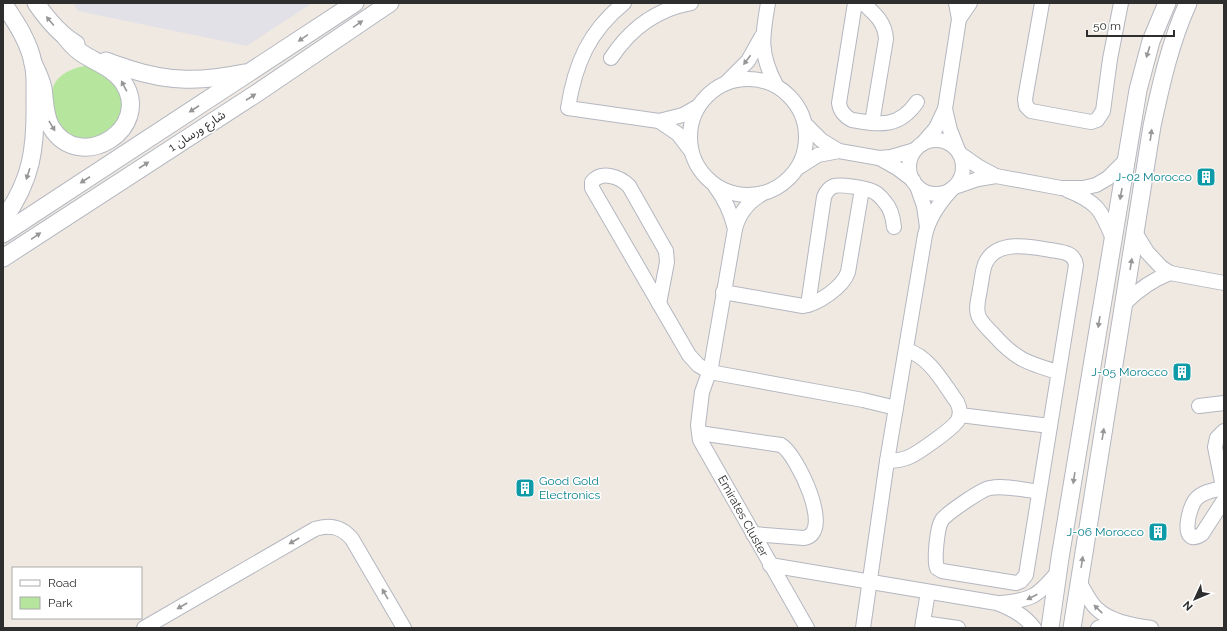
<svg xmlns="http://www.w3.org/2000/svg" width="1227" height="631" viewBox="0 0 1227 631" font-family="Raleway,'Noto Sans Arabic',sans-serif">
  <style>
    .industrial { fill: #e3e1e8 }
    .green { fill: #b6e59e }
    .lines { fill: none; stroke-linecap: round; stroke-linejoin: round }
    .minor-casing { stroke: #b4b7c1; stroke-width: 16 }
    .tertiary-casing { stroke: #b4b7c1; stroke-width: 19 }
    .minor { stroke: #fff; stroke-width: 14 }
    .tertiary { stroke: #fff; stroke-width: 17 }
    .oneway { fill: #969696 }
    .labels { text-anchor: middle; stroke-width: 3; stroke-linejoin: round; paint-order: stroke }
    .street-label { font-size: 12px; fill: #2e2e2e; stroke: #fff }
    .culture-label { font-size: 12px; fill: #0d838f; stroke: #fff; text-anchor: end }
  </style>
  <rect width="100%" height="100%" fill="#efe9e1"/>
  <polygon class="industrial" points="73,3 312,3 247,46 78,11"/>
  <path class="green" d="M85,66h6l23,12 10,30 -11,23 -24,9 -19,-4 -14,-13c-2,-8 -6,-23 -4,-31 2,-16 19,-24 33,-26z"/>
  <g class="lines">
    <defs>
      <g id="minor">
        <path d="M624,3c-35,28 -49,61 -56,105l91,13 24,-6 14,-8"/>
        <path d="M768,3c-6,34 -9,50 8,82"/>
        <path d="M855,3l-16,100c1,8 5,13 13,17 28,5 47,8 65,-18"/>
        <path d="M863,3c12,11 22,19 23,36l-14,84"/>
        <polyline points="1042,3 1025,99 1026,106 1031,111 1091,122 1097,120 1103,111 1110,59 1121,3"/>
        <polyline points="959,19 970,3"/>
        <path d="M611,58c19,-29 46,-49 80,-55"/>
        <circle cx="748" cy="137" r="58"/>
        <polyline points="728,81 748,61 762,36"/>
        <polyline points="945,109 950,130 958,150"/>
        <polyline points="659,121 678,134 691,151"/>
        <polyline points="806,125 821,140 839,151"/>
        <circle cx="936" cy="167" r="27"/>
        <polyline points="922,144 936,128 945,109 959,19 956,3"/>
        <polyline points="959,153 979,167 996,176 1061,188 1083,188 1096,185 1108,178 1126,160"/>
        <polyline points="879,158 891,157 915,150"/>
        <polyline points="799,167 818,155 839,151 879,158 897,168 913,180"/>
        <path d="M715,186c10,13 16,26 20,43"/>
        <polyline points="917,186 924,206 927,227"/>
        <polyline points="955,187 978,179 996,176"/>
        <path d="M1067,190c30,12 34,19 46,49"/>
        <path d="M762,194c-14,8 -23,19 -27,35l-24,138 -9,25 -4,33 2,15 107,188"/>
        <polyline points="1136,234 1147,252 1161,267 1170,273 1224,283"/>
        <path d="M723,292l80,14c15,-2 40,-19 45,-34l14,-83"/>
        <path d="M1125,303c13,-13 27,-23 45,-30"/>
        <path d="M659,304l8,-42 -1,-11 -37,-65c-9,-9 -27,-16 -37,-4v6l97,167 9,10 12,7 153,28 33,8"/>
        <path d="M808,305l16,-108c2,-5 5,-9 10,-11 7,-2 31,2 38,5 5,2 9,6 12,10 7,7 9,16 10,26"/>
        <polyline points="1199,406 1224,403"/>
        <polyline points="960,415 1050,426"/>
        <polyline points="1224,431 1217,438 1215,447 1224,492"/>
        <path d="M699,433l82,12c16,9 54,89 23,93l-51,-4"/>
        <path d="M887,461c8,0 15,-1 22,-4 9,-4 45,-29 49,-37 3,-6 2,-12 -1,-18 -14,-19 -26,-44 -50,-52"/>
        <path d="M1223,488c-8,2 -19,3 -26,10 -9,8 -18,51 5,36l22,-34"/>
        <path d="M1039,492c-14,-2 -35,-7 -49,-4 -8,1 -43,25 -48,32 -5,7 -8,40 -5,48l5,3 74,12 5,-2 5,-6 50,-310c-2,-13 -14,-13 -26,-15 -20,-4 -53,-10 -64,12 -4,8 -4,18 -6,27 -1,9 -6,21 0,30 3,5 9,11 14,16 22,25 34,28 64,37"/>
        <path d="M770,565l227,38c15,6 27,12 37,25"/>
        <path d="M1079,582c6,9 10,19 17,26 14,14 37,17 55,20"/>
        <path d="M1001,603c32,-3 36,-7 57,-31"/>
        <polyline points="923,623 958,628"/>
        <path d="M144,628l171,-99c15,-5 27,-2 37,10l52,89"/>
        <path d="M863,628l24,-167 38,-226c4,-18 15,-33 27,-46"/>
        <polyline points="922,628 928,592"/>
        <polyline points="1098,628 1103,626 1123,624"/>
      </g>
      <g id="tertiary">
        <path d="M3,3c12,18 26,38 30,60 3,11 2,25 2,36 1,49 -3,81 -32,121"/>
        <path d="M36,3c11,16 23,31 40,41"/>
        <path d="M106,61c7,3 15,5 23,8 40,13 73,13 115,4"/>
        <path d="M33,63c4,8 8,16 10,25 2,13 1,27 8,39 29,48 103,1 72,-45 -10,-14 -26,-19 -40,-28 -7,-4 -12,-10 -17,-16"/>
        <polyline points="3,234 355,3"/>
        <polyline points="3,258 254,95 390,3"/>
        <polyline points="1050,628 1060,558 1138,90 1151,41 1167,3"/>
        <path d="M1072,628l80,-502c9,-42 18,-83 36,-123"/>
      </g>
    </defs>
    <use href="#minor" class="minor-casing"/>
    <use href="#tertiary" class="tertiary-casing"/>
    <use href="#minor" class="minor"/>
    <use href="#tertiary" class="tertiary"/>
  </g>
  <defs><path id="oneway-solid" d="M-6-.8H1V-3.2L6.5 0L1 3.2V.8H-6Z"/></defs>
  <g class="oneway">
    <use href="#oneway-solid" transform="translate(50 21) rotate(-130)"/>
    <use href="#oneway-solid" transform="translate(358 24) rotate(-34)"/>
    <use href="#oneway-solid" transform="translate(303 38) rotate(146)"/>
    <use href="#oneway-solid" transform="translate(1148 52) rotate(107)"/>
    <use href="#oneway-solid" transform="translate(747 60) rotate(127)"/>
    <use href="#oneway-solid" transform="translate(124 86) rotate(-118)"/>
    <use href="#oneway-solid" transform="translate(251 97) rotate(-33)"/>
    <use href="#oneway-solid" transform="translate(194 109) rotate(147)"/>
    <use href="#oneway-solid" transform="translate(52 126) rotate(59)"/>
    <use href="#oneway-solid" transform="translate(1151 135) rotate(-82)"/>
    <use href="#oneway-solid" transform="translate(144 165) rotate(-33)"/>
    <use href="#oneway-solid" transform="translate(28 174) rotate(108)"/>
    <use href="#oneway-solid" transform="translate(85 180) rotate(147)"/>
    <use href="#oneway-solid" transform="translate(1121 194) rotate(100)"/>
    <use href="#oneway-solid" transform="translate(36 236) rotate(-34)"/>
    <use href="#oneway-solid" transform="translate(1131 264) rotate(-81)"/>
    <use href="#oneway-solid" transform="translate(1099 322) rotate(99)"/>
    <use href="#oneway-solid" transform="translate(1103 434) rotate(-81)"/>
    <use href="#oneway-solid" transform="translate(1074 478) rotate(99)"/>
    <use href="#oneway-solid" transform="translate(294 541) rotate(150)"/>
    <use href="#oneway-solid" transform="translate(1082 562) rotate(-81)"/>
    <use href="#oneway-solid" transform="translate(385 594) rotate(-120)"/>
    <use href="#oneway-solid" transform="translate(1032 597) rotate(153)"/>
    <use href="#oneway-solid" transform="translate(182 606) rotate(150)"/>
    <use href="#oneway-solid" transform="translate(1098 609) rotate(-136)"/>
  </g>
  <defs>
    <symbol id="building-square" viewBox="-11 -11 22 22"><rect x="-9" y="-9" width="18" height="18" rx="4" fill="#0f9aa8" stroke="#fff"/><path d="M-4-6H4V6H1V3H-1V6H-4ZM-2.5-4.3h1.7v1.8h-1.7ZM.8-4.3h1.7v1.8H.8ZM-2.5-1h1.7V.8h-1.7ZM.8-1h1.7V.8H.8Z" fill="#fff"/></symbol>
  </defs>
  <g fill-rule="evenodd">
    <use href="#building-square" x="1195" y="166" width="22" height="22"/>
    <use href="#building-square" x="1171" y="361" width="22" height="22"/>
    <use href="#building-square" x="514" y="477" width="22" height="22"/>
    <use href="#building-square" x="1147" y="521" width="22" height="22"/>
  </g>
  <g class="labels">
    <g class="street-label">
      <text transform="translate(197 131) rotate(-33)" y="4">شارع ورسان 1</text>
      <text transform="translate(743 516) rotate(61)" y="4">Emirates Cluster</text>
    </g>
    <g class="culture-label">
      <text x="1192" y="181">J-02 Morocco</text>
      <text x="1168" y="376">J-05 Morocco</text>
      <text x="539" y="485" text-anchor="start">Good Gold<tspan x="539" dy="14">Electronics</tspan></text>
      <text x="1144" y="536">J-06 Morocco</text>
    </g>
  </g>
  <rect width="1227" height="631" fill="none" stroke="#2e2e2e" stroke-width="8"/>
  <rect x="12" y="567" width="130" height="52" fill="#ffffff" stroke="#ababab"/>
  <rect x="20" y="580" width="20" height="6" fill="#ffffff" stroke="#ababab"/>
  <text x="48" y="587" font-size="12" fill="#2e2e2e">Road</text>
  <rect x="20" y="597" width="20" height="12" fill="#b6e59e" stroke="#ababab"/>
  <text x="48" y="607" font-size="12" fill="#2e2e2e">Park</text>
  <g transform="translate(1195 599) rotate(226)" stroke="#ffffff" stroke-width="3" paint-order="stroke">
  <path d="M0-3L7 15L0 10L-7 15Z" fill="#2e2e2e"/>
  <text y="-6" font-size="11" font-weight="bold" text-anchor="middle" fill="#2e2e2e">N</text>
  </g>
  <path d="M1087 30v6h87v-6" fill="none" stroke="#2e2e2e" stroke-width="2"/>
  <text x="1093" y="30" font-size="12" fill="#2e2e2e" stroke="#ffffff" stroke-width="3" paint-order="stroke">50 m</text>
</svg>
